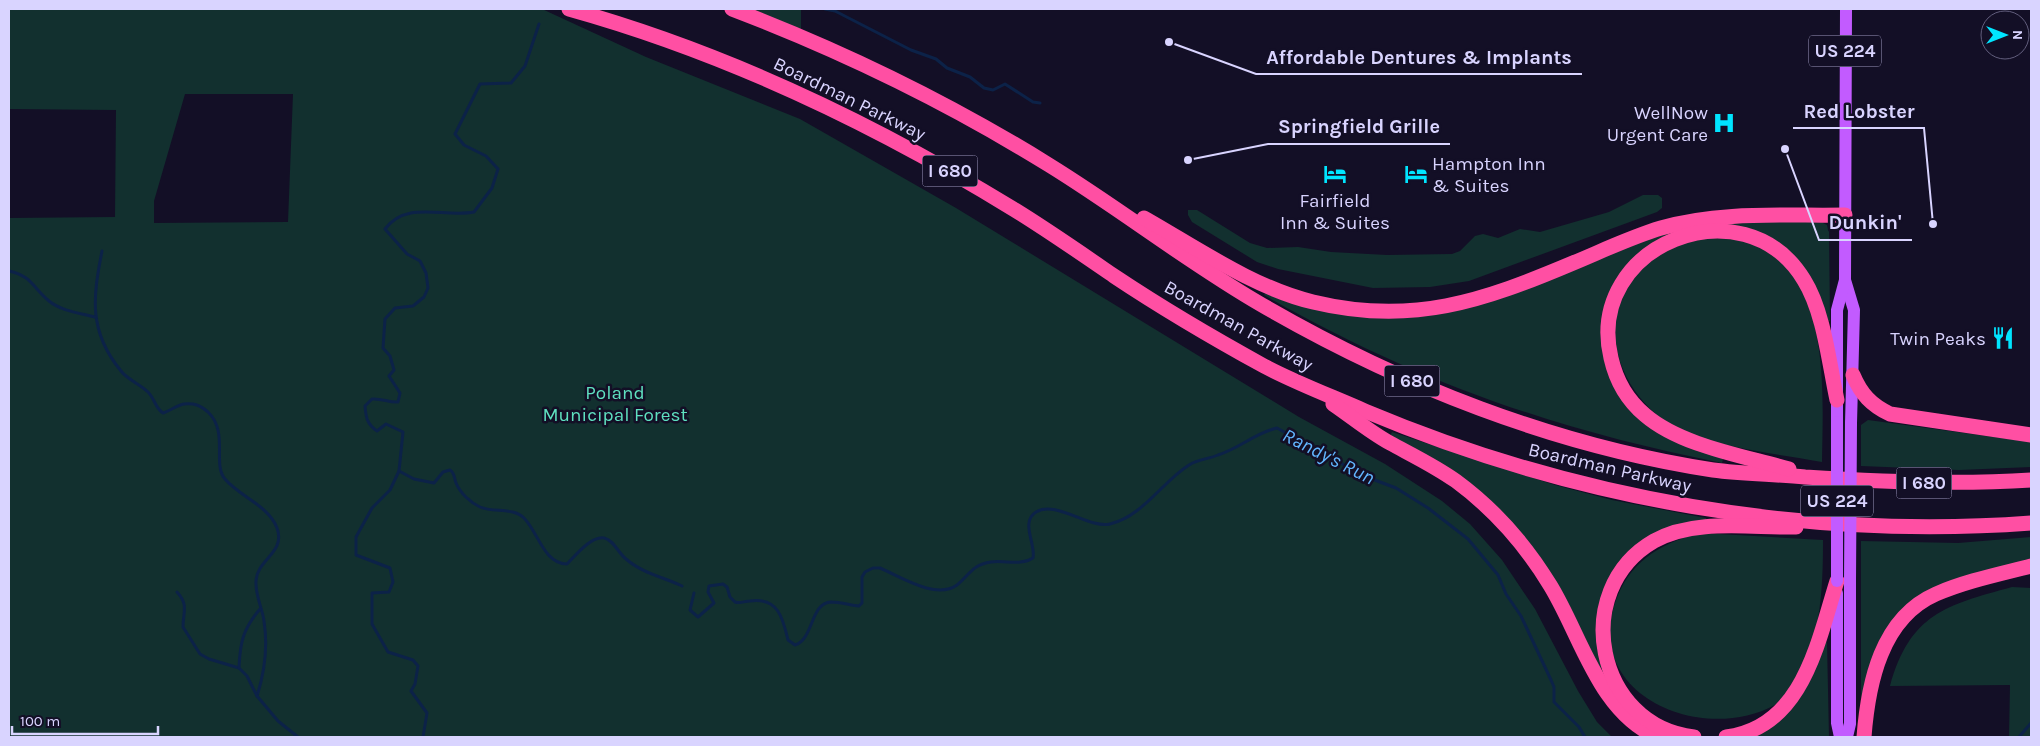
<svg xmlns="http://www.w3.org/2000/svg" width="2040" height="746" viewBox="0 0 2040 746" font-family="Karla,sans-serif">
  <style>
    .green { fill: #12302f; fill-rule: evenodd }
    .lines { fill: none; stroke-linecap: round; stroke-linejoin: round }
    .stream { stroke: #0c2248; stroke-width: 3 }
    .major { stroke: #c25bff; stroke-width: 12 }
    .highway { stroke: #ff4fa3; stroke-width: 15 }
    .major-bridge { stroke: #c25bff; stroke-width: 12 }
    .labels { text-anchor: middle; stroke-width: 5; stroke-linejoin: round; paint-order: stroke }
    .shield { fill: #130f26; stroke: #9e99be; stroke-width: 1 }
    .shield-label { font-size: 18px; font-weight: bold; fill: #d9d4ff }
    .street-label { font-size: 19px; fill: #d9d4ff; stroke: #130f26 }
    .poi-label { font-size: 19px; fill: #d9d4ff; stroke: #130f26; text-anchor: end }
    .park-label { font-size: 19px; fill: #5fe0c0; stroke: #130f26 }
    .water-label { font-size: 20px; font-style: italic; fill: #62b6ff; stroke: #130f26 }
    .leader { fill: none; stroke: #d9d4ff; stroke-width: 2 }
    .callout-dot { fill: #d9d4ff; stroke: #130f26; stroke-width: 2 }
    .callout-label { font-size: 20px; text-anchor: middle; font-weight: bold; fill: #d9d4ff; stroke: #130f26; stroke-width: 5; stroke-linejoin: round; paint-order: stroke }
  </style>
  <rect width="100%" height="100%" fill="#130f26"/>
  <g class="green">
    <path d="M9,9h533l104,48 154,62 156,89 343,209 86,47 57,37 28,23 32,36 33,49 43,82 19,31 15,15h-1603v-519l106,-1 1,-107 -107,-1zM185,94h108l-5,128 -134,1v-22z"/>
    <polygon points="732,9 801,9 801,36"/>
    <polygon points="1643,195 1658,195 1662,198 1662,208 1657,212 1469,281 1430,287 1373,288 1278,269 1257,262 1192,222 1188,215 1188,210 1197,210 1250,243 1267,248 1298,247 1331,252 1387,255 1452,254 1460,251 1475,236 1483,234 1498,238 1520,229 1540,232 1609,212"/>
    <path d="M1752,219l69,3 6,3 2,7 1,89h-4c-5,-14 -9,-30 -16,-43 -17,-32 -51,-48 -85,-53z"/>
    <path d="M1668,231l1,3 -26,18 -35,55 14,88 102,61 -2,7c-167,-33 -309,-83 -458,-168l2,-3 129,25z"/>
    <path d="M1700,237c13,1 29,-2 42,2 90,26 81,149 80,223 -43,-8 -96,-13 -137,-30 -64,-28 -97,-111 -42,-165 15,-16 37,-22 57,-30z"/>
    <polygon points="1868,420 2031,442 2031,467 1959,470 1861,466 1861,425"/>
    <polygon points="1392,432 1555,485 1612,500 1706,518 1706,521 1699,521 1616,572 1604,667 1600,669 1541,559 1390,436"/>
    <path d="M1702,533l121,7c0,50 -2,106 -32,149 -4,6 -11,11 -16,16 -76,41 -198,-13 -157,-110 15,-36 47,-54 84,-62z"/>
    <polygon points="2031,537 2031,560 1910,603 1861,699 1861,541 1958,543"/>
    <path d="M2012,587l19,1v149h-22l1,-52 -120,1c20,-72 56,-81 122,-99z"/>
    <polygon points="1827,642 1829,737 1747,737 1796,703 1813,674 1824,643"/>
  </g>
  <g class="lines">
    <g class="stream">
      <polyline points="825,9 835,11 911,50 936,59 947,68 970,77 984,88 993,90 1005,84 1033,102 1040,103"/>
      <path d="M102,251c-9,46 -14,80 19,120 7,9 19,13 27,21 7,7 7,16 15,21 7,-2 14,-8 21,-9 10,-1 16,1 24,8 21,20 4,52 17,67 14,17 44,27 52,49 9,25 -20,31 -21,53 -1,14 6,26 8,40 4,26 1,50 -7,75"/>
      <path d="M9,271c23,5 24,17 40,30 12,10 31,12 46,16"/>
      <path d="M399,471l15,8 20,4 9,-11 7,-2c5,3 4,8 6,13 4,10 15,20 24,24 14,6 33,0 44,11 14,14 20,46 43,46 9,-9 24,-28 37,-26 10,2 14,15 22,21 16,14 37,18 56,27"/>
      <path d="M177,592c12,13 6,20 6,35l17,27 9,5 30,9 8,8 10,20 21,25 20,16"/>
      <path d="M694,593l-4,17 8,7 16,-14 -6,-11 1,-6 14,-2 4,3 3,10 5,5c6,2 9,-1 15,-1 28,-4 33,17 38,39l7,5c19,-6 15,-42 36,-43 9,0 19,3 28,4l3,-3v-26l3,-5 8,-4h7c21,9 56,32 77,17 13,-10 14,-20 34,-23 14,-2 30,4 42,-4 3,-14 -13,-36 3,-46 20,-12 53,17 74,12 33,-8 52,-42 79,-59 9,-6 20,-6 29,-10 22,-7 37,-22 59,-27l87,48 32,12 32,20 40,31 30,36 8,19 15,22 30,64 3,7v15l25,25 6,10"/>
      <path d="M239,668c1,-26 4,-39 21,-59"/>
      <path d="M423,737l4,-24 -16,-22 4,-7 3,-18 -5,-6 -25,-8 -16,-28v-31l17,-1 4,-10 -3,-14 -34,-13v-18l16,-29 18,-18 9,-19 4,-39 -17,-8 -9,7c-10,-7 -11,-13 -12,-25l7,-7c10,-1 17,4 26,3l2,-9 -11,-17 5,-6 -4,-14 -7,-8 2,-29 10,-11 18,-2 11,-9 4,-9 -2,-15 -6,-12 -13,-7 -22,-25c22,-29 59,-11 89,-17l18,-24 6,-19 -12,-13 -22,-11 -9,-11 25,-50 31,-1 14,-17 14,-42"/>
      <polyline points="2019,737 2031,723"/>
    </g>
    <g class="major">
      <polyline points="1845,280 1854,310 1851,423"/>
      <polyline points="1837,422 1837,310 1845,280 1846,9"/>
      <polyline points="1837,593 1837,723 1840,737"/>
      <polyline points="1847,737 1850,724 1850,581"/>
    </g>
    <g class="highway">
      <path d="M569,9c158,44 306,115 446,201 34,21 67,44 99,66 48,32 99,62 150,90 32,17 67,30 101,45 209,88 440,129 666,112"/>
      <path d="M732,9c110,42 217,94 317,156 73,45 140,98 213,140 138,80 293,141 451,165 30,4 61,4 92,7 76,5 150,8 226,3"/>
      <path d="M1144,218c53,30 110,70 169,84 99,24 170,-1 260,-39 29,-12 58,-26 88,-35 59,-17 123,-12 184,-13"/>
      <path d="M1853,375c8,19 18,30 37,39l141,21"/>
      <path d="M1333,404c19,13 37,28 57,39 22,12 45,23 66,38 38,28 69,63 94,104 31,50 48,126 107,152"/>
      <path d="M1789,469c-45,-13 -108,-23 -144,-54 -18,-15 -29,-35 -34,-57 -27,-113 133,-177 193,-78 20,32 25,83 33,120"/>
      <path d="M1694,737c-98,-11 -125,-147 -40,-196 41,-23 97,-13 142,-14"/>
      <path d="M1726,737c77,-9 92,-96 111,-156"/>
      <path d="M1864,737c4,-53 17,-119 72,-143 30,-13 64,-20 95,-28"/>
    </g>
    <g class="major-bridge">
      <polyline points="1837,581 1837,422"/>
      <polyline points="1850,581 1851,423"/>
    </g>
  </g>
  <defs>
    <symbol id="hospital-bare" viewBox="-9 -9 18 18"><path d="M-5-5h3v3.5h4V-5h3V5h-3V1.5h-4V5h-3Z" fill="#00e5ff" stroke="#130f26" stroke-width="2.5" paint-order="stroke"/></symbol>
    <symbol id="hotel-bare" viewBox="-9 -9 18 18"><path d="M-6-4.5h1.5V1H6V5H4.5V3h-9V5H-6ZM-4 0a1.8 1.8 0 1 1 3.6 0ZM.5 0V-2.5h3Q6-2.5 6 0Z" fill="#00e5ff" stroke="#130f26" stroke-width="2.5" paint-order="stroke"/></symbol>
    <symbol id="restaurant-bare" viewBox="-9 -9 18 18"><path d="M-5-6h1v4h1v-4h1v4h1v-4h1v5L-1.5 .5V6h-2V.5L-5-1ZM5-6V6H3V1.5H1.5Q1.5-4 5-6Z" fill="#00e5ff" stroke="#130f26" stroke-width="2.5" paint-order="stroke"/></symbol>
  </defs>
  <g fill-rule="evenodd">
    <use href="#hospital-bare" x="1708" y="107" width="32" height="32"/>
    <use href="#hotel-bare" x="1319" y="158" width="32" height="32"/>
    <use href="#hotel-bare" x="1400" y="158" width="32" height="32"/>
    <use href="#restaurant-bare" x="1987" y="322" width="32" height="32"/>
  </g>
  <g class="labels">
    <g class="shield">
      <rect x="1809" y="35.5" width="72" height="31" rx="4"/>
      <rect x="922.5" y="155.5" width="55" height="31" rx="4"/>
      <rect x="1384.5" y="365.5" width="55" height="31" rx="4"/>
      <rect x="1896.5" y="467.5" width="55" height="31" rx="4"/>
      <rect x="1801" y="485.5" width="72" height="31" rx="4"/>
    </g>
    <g class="shield-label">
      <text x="1845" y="57">US 224</text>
      <text x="950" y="177">I 680</text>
      <text x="1412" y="387">I 680</text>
      <text x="1924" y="489">I 680</text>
      <text x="1837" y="507">US 224</text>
    </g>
    <g class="street-label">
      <text transform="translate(850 98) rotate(26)" y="7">Boardman Parkway</text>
      <text transform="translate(1239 325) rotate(29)" y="7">Boardman Parkway</text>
      <text transform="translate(1610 467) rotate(13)" y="7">Boardman Parkway</text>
    </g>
    <g class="poi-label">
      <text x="1708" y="119">WellNow<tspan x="1708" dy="22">Urgent Care</tspan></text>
      <text x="1432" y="170" text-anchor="start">Hampton Inn<tspan x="1432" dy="22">&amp; Suites</tspan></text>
      <text x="1335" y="207" text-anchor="middle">Fairfield<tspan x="1335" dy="22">Inn &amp; Suites</tspan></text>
      <text x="1986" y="345">Twin Peaks</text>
    </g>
    <g class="park-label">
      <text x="615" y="399">Poland<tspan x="615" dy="22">Municipal Forest</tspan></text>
    </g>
    <g class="water-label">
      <text transform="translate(1329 456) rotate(27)" y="7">Randy's Run</text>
    </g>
  </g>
  <path class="leader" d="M1169 42L1256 74H1582M1933 224L1924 128H1793M1188 160L1268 144H1450M1785 149L1819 240H1912"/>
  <g class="callout-dot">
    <circle cx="1169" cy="42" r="5"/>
    <circle cx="1933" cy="224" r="5"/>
    <circle cx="1188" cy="160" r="5"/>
    <circle cx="1785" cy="149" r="5"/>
  </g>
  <g class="callout-label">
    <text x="1419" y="64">Affordable Dentures &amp; Implants</text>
    <text x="1859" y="118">Red Lobster</text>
    <text x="1359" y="133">Springfield Grille</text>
    <text x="1865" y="229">Dunkin'</text>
  </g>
  <rect width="2040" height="746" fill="none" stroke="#d9d4ff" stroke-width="20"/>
  <g transform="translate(2005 35) rotate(90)"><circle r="24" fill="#130f26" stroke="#625e7d"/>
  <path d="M0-4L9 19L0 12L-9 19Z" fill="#00e5ff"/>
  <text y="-8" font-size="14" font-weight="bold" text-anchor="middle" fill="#d9d4ff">N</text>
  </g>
  <path d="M12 726v8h146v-8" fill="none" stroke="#d9d4ff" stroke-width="2.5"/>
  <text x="20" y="726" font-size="15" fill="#d9d4ff" stroke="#130f26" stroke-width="4" paint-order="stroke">100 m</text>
</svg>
